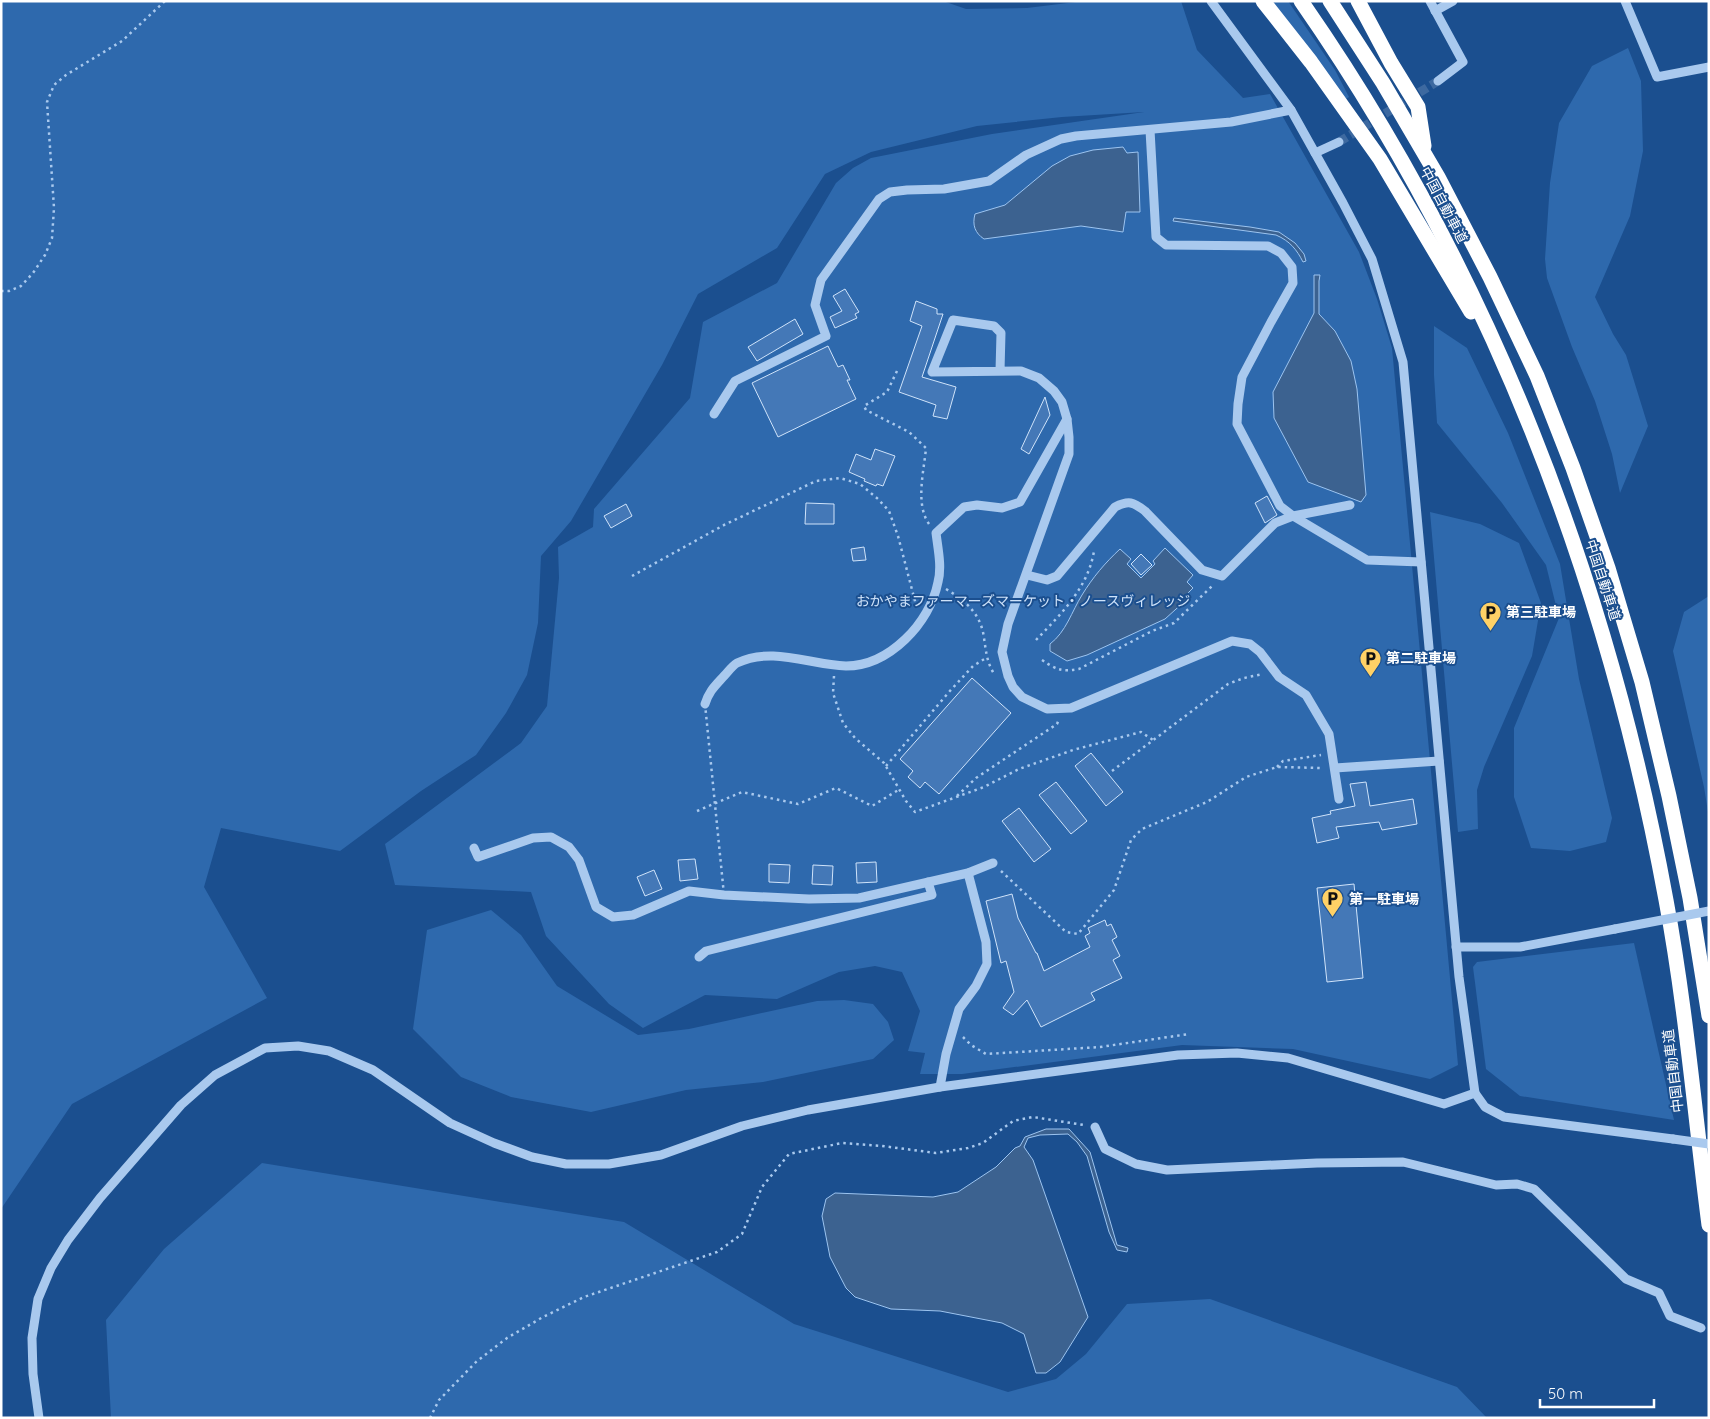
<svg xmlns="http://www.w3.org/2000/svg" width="1710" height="1419" viewBox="0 0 1710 1419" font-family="Quicksand,'Noto Sans JP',sans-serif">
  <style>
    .green { fill: #2e69ad }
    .water { fill: #3c6290; stroke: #9cc4f0 }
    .building { fill: #4478b7; stroke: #cfe3fa }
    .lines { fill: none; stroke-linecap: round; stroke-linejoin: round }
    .minor-tunnel { stroke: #3d69a0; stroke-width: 9; stroke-dasharray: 9 4.5; stroke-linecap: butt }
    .path { stroke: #a9c9ee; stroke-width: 2.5; stroke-dasharray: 2.5 4; stroke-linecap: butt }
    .minor { stroke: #a9c9ee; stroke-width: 9 }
    .highway { stroke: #fff; stroke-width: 15 }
    .path-bridge { stroke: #a9c9ee; stroke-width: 2.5; stroke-dasharray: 2.5 4; stroke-linecap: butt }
    .minor-bridge { stroke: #a9c9ee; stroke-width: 9 }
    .labels { text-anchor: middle; stroke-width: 4; stroke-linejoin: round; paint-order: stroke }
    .street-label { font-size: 14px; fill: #fff; stroke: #1b4f8f }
    .park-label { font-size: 14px; fill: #cfe3fa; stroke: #1b4f8f }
    .poi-label { font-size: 14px; font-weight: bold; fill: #fff; stroke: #1b4f8f; text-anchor: start }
  </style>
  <rect width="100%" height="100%" fill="#1b4f8f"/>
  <g class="green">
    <polygon points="1,1 943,1 966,9 1027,8 1084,1 1181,1 1197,50 1243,98 1270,94 1359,252 1377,299 1392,348 1458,1065 1430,1079 1293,1049 1182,1045 962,1074 920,1074 925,1053 908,1051 920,1011 902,972 875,966 839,972 777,999 705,995 643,1028 609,1004 546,936 531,892 395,885 385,844 521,743 547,706 559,578 558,547 593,527 594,509 690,398 703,322 777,283 836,183 853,168 871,158 992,134 1144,112 1062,117 977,126 871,152 825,174 777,248 698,294 662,365 571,521 541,556 538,623 527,675 506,713 476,755 421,791 340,851 221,828 204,887 267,998 72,1104 1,1209"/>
    <polygon points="1271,1 1288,1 1335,70 1349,97 1346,99"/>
    <polygon points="1628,48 1641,81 1643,151 1630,216 1595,297 1613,334 1626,355 1648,426 1620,493 1612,454 1595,401 1572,347 1547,278 1545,259 1550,183 1559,123 1592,66"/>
    <polygon points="1434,326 1467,348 1508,433 1560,564 1579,679 1612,818 1606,842 1570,851 1531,848 1514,797 1514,728 1559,618 1546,565 1502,503 1437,423 1434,375"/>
    <polygon points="1430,512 1480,524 1519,543 1541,603 1532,656 1484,767 1477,790 1478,829 1458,832"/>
    <polygon points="1709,596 1709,818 1704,787 1673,651 1684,612"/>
    <polygon points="491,910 521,935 557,986 638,1035 689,1029 817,1001 844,1000 873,1004 888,1022 894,1040 873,1059 763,1082 686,1090 591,1112 511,1097 461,1077 413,1029 427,930"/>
    <polygon points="1634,943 1674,1120 1520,1096 1486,1069 1473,967 1477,962"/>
    <polygon points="262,1163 624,1222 794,1324 1008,1392 1056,1379 1086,1354 1127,1304 1210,1299 1457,1387 1487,1418 111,1418 106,1320 164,1249"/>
  </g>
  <g class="water">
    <path d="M1123,147l4,6 11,-1 2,60h-14l-3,20 -42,-6 -97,13c-9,-6 -12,-14 -9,-25l30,-9 47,-39 18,-10 23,-6z"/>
    <path d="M1174,218l76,9 29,5 16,11 9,11 2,7 -3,1c-6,-12 -13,-21 -27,-27l-103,-14z"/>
    <polygon points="1314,275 1320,275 1319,281 1319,314 1335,331 1351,361 1357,389 1366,495 1361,502 1308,482 1274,418 1273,392 1314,313"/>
    <path d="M1165,548l28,27 -6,7 6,6 -7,7v5l-21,19 -78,36 -20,6 -17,-10v-7c16,-12 22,-33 32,-49 11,-18 23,-32 38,-46l11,10 -4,5 14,14 14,-14 -2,-3z"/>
    <polygon points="1046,1129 1069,1129 1090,1152 1117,1245 1128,1248 1127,1252 1117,1250 1109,1232 1087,1156 1077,1142 1068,1134 1040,1135 1028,1138 1024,1147 1033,1160 1088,1317 1060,1362 1046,1373 1036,1373 1024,1334 1002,1323 940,1311 891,1309 855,1297 846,1288 830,1257 822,1216 826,1199 835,1193 933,1197 958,1192 996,1167 1015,1148 1020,1146 1025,1137"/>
  </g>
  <g class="building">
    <polygon points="845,289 859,312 855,314 857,318 835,328 830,317 842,311 833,296"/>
    <polygon points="916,301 937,309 937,314 943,314 922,377 956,387 947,419 933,416 936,405 899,392 922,326 910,321"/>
    <polygon points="795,319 803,334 757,361 748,347"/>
    <polygon points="828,346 838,367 843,365 850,380 847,380 856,399 778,437 752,383"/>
    <polygon points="1045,397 1050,415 1029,454 1021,449"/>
    <polygon points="875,449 895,456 883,486 877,484 876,486 864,481 865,479 849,472 856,454 871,460"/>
    <polygon points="1267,496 1277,515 1265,523 1255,503"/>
    <polygon points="806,503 834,504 834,524 805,524"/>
    <polygon points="626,504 632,516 611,528 604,516"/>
    <polygon points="864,547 866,560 853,561 851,549"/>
    <polygon points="1141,554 1152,565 1141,575 1131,564"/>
    <polygon points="972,678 1011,713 939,794 925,782 920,788 908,777 913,771 900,759"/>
    <polygon points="1091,753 1123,792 1106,806 1075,766"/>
    <polygon points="1056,782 1087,821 1071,834 1039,795"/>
    <polygon points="1366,782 1370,806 1413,799 1417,824 1382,830 1379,822 1336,827 1339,838 1317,843 1312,818 1331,814 1330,811 1355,806 1350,784"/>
    <polygon points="1019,808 1051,849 1034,862 1002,821"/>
    <polygon points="695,859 698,879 680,881 678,860"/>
    <polygon points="876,862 877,882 857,883 856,863"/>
    <polygon points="769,864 790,865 789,883 769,882"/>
    <polygon points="813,865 833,866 832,885 812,884"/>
    <polygon points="654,870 662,889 645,896 637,877"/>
    <polygon points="1354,884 1363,978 1327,982 1317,888"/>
    <polygon points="1012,894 1018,918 1036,953 1037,953 1044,971 1090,947 1085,936 1090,933 1088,928 1105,920 1107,926 1111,924 1117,937 1112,940 1120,956 1113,960 1122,978 1091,993 1095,1000 1041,1027 1027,1000 1013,1015 1003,1008 1014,992 1006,961 1001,963 986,901"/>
  </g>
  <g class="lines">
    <polyline class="minor-tunnel" points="1339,142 1438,81"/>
    <g class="path">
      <polyline points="1,1 2,1"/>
      <polyline points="1,291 9,291 21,286 33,273 45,255 52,238 54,208 47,102 54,85 66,75 122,41 165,1"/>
      <path d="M897,371l-10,21 -23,14 2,4 43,22 17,16c-2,23 -11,56 3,76"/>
      <polyline points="632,576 724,525 816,481 840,478 860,484 878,499 889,511 898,536 916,605"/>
      <path d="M946,589c20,12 35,25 38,49 2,13 3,26 11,37"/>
      <path d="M1036,640c25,-26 52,-52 58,-89"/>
      <path d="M1042,660c15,10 19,12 37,9l73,-38 22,-8 38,-37"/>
      <polyline points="834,676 833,693 843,723 855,738 884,763 906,801 915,812 984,787 1019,769 1073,750 1141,732 1153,740"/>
      <polyline points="886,766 949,692 973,666 986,658"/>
      <polyline points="1277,767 1283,761 1321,755"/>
      <polyline points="1112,771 1228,684 1244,678 1263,674"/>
      <polyline points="957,796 976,778 1057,724 1059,719"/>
      <polyline points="697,811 742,792 798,804 836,788 872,806 900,789"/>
      <polyline points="1001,871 1066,932 1078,934 1114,890 1131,840 1142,829 1207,802 1246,777 1277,767 1322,768"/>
      <polyline points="963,1037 971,1045 986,1054 1100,1047 1189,1034"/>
      <polyline points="430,1418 439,1400 476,1362 507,1338 543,1317 584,1297 717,1252 742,1234 762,1187 789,1154 842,1143 882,1146 936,1153 968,1148 983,1143 1013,1121 1033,1117 1084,1125"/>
    </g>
    <g class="minor">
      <polyline points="1211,1 1291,110 1343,203 1372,259 1403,362 1459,977 1475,1093 1485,1107 1504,1117 1673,1139"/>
      <polyline points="1430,1 1463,62 1438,81"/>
      <polyline points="1625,1 1657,77 1709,67"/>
      <polyline points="1435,11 1453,1"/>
      <polyline points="1150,130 1156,237 1166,245 1268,246 1281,253 1292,267 1293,283 1271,322 1242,377 1238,404 1237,424 1280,506 1293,516 1367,560 1421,562"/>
      <polyline points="1315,153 1339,142"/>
      <polyline points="1000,371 1001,333 994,326 953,320 932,372 1021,371 1039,378 1054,391 1062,402 1067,419 1069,437 1069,454 1008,624 1002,652 1008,676 1013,687 1022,697 1047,709 1071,708 1232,641 1250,644 1260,652 1279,677 1306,695 1329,734 1339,799"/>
      <polyline points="714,414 735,381 826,336 815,305 821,280 879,199 890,192 907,190 944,189 989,181 1026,155 1061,139 1076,136 1231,122 1291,110"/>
      <path d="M1027,575l20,5 10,-4 58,-69c14,-7 18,-5 30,4l57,59 20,6 53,-53 18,-7 57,-11"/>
      <path d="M705,704c4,-13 10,-18 19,-28 4,-4 8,-10 13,-13 36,-17 73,2 109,3 43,0 84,-43 92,-84 4,-15 0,-33 -2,-49l28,-26 13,-2 25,3 18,-6 47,-83"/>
      <polyline points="1335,768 1439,761"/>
      <polyline points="474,848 478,857 533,838 551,837 569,847 579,860 596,907 613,917 633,915 689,891 724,895 809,899 859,898 968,873 993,863"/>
      <polyline points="1456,947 1520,947 1615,929"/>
      <polyline points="699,957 706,951 932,895 928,882"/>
      <polyline points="940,1087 946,1054 959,1009 976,986 987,964 986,942 968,873"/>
      <polyline points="1095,1127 1105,1149 1136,1164 1167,1170 1317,1163 1403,1162 1496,1185 1517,1184 1534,1189 1626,1279 1659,1293 1670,1316 1701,1328"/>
      <polyline points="39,1418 33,1374 32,1338 38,1299 51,1268 68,1240 100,1198 181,1105 215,1075 265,1048 298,1046 329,1051 373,1070 450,1123 494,1143 532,1157 566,1164 609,1164 661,1155 742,1126 808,1110 940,1087 1178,1055 1237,1053 1288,1058 1444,1104 1475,1093"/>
    </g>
    <g class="highway">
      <polyline points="1263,1 1311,62 1380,159 1471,312"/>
      <path d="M1301,1c188,270 306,577 365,899 20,107 29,217 43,325"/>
      <polyline points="1330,1 1383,83 1438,177 1490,277 1537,376 1573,468 1608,568 1642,682 1669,796 1690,898 1709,1016"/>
      <polyline points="1358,1 1391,63 1418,107 1424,146"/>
    </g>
    <polyline class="path-bridge" points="705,704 724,895"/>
    <g class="minor-bridge">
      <polyline points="1615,929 1709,911"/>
      <polyline points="1673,1139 1709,1144"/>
    </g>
  </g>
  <defs>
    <symbol id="parking-pin" viewBox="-11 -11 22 30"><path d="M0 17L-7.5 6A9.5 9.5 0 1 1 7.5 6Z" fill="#ffd166" stroke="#1b4f8f"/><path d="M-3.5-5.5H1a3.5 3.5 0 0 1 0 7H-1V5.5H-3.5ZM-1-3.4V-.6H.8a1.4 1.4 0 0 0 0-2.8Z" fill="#111"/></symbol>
  </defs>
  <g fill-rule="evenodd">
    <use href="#parking-pin" x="1478" y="600" width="25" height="34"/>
    <use href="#parking-pin" x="1358" y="646" width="25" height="34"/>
    <use href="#parking-pin" x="1320" y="886" width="25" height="34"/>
  </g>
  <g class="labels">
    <g class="street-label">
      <text transform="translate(1444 205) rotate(62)" y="5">中国自動車道</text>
      <text transform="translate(1603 580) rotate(72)" y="5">中国自動車道</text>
      <text transform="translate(1673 1071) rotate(-97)" y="5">中国自動車道</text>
    </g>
    <g class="park-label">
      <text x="1023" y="606">おかやまファーマーズマーケット・ノースヴィレッジ</text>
    </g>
    <g class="poi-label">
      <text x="1506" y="617">第三駐車場</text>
      <text x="1386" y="663">第二駐車場</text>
      <text x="1349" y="904">第一駐車場</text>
    </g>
  </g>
  <rect width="1710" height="1419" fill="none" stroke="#ffffff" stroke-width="5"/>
  <path d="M1540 1399v8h114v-8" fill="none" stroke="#ffffff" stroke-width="2.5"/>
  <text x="1548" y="1399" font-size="15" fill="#ffffff" stroke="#1b4f8f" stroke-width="4" paint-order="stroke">50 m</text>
</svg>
